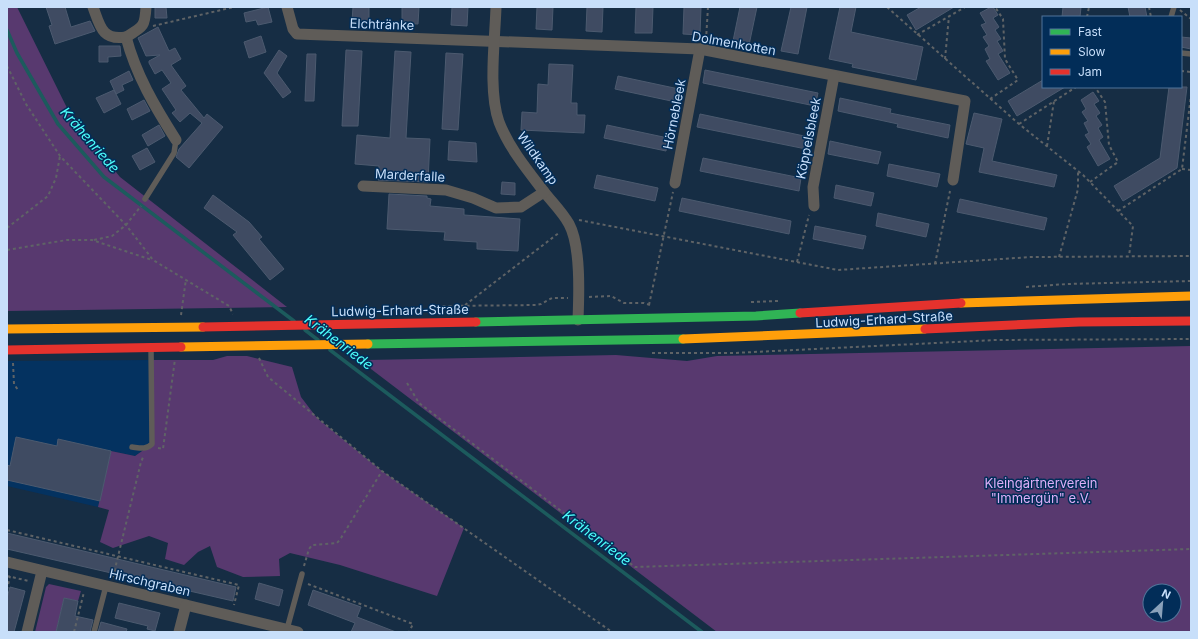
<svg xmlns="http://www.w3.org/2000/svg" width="1198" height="639" viewBox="0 0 1198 639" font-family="Inter,sans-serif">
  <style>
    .built { fill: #043260 }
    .green { fill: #58396f; fill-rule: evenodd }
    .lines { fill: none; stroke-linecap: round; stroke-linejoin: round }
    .stream { stroke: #1c5b5d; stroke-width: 3.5 }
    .building { fill: #3f4b62; stroke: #4c5a6f }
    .path { stroke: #5f6366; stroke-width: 2; stroke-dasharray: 3 3; stroke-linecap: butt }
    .lane { stroke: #5f5c58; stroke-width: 5.5 }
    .street { stroke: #5f5c58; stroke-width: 11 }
    .fast { stroke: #30b455; stroke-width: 9 }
    .slow { stroke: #ff9f0a; stroke-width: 9 }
    .jam { stroke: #e5322d; stroke-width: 9 }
    .labels { text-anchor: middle; stroke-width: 3; stroke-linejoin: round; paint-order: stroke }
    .street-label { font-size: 13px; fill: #c8dffa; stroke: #022d58 }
    .park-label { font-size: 13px; fill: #ddaef7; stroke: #022d58 }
    .water-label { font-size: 14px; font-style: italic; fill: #4dfefb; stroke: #022d58 }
  </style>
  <rect width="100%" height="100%" fill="#162d44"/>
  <polygon class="built" points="151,360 152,444 135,456 111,451 98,507 7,486 7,361"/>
  <g class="green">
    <polygon points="7,7 17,7 71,116 120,177 287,307 7,311"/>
    <path d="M1191,346v286h-474l-346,-263 -4,-9 249,-5 71,6 30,-5zM1150,591h24v24h-24z"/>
    <polygon points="227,356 247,356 292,367 301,397 317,418 382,471 464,528 437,596 340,565 290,553 279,559 280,576 243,577 217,567 210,546 198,552 184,565 165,559 168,543 149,536 113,548 100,542 109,510 98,507 111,451 135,456 152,444 151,360 213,360"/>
    <polygon points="49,584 81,591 78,601 64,598 56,632 35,632 46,587"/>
  </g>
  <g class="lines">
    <g class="stream">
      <polyline points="7,30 17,53 58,124 104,177 294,321"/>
      <polyline points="305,330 318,340"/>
      <polyline points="330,350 702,632"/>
    </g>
  </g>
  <g class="building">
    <polygon points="46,7 65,7 71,27 90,21 95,31 55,44 49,26 52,25"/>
    <polygon points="155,7 166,7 167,18 155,18"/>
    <polygon points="268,7 272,22 258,25 256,20 246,22 244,13"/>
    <polygon points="353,7 369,7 369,22 352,21"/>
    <polygon points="402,7 419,7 418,24 402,23"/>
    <polygon points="452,7 468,7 467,26 451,25"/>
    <polygon points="537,7 553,7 552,30 536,29"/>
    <polygon points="587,7 603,7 602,32 586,31"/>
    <polygon points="636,7 653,7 652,33 635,33"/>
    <polygon points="684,7 701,7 700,35 683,34"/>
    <polygon points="740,7 757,7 749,45 733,41"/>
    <polygon points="791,7 807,7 798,54 781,51"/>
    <polygon points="840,7 856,7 851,32 923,47 916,80 852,67 853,64 829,59"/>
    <polygon points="921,7 954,7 916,30 907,15"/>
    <polygon points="991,7 993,7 998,15 993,18 999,27 995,30 1001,39 997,41 1003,51 998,54 1010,73 998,80 986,61 990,59 985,49 989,46 983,37 987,35 981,25 986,23 980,13"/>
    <polygon points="1063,7 1081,7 1080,17 1062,17"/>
    <polygon points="1128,7 1145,7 1147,17 1130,17"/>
    <polygon points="158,27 169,51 175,48 181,59 171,65 186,86 181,90 204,118 207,114 223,127 189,168 176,157 179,149 202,123 190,113 180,122 172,113 176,110 162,89 171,83 162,70 155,74 149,63 149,61 160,55 146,56 138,38"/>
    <polygon points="261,36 266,52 249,58 244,42"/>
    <polygon points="1181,37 1191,38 1191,49 1181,47"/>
    <polygon points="99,46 120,46 121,56 108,57 108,62 99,62"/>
    <polygon points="279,50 287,56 277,73 291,92 283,98 264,73"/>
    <polygon points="346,50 362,51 358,126 342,126"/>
    <polygon points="395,51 411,52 406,138 430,139 428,182 378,180 379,166 355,164 357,135 390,138"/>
    <polygon points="446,53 463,54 458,130 442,129"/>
    <polygon points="307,54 316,54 314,101 305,101"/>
    <polygon points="549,64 573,65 571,103 577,103 577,115 585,115 584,133 521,130 522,112 537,113 538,84 548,85"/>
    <polygon points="705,70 818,93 815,106 703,83"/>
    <polygon points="129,71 133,80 122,85 124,90 116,94 110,81"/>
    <polygon points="618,76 679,89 676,102 615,89"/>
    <polygon points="1043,80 1043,87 1065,87 1017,116 1008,101"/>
    <polygon points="1169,87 1187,87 1177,168 1123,201 1114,186 1160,158"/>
    <polygon points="114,90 121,104 104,113 96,98"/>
    <polygon points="1093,92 1099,101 1094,104 1100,113 1096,116 1102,125 1098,128 1103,137 1099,140 1110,159 1098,166 1087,147 1091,144 1085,135 1089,133 1084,123 1088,121 1082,112 1086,109 1081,100"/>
    <polygon points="840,98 891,109 890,113 950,125 948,138 897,127 898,124 838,111"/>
    <polygon points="144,100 150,111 132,120 127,109"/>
    <polygon points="974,113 1002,119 992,161 1057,175 1054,187 979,172 984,148 966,144"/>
    <polygon points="700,114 809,137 806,149 697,127"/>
    <polygon points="159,125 165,136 148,146 142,135"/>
    <polygon points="607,125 668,138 666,151 604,138"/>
    <polygon points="449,141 476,143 477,162 448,160"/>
    <polygon points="830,141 881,152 878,164 828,154"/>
    <polygon points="147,148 155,162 140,170 132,156"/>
    <polygon points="703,158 801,178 799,191 700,171"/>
    <polygon points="889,164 940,174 937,187 887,176"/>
    <polygon points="597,175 658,188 655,201 594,188"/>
    <polygon points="502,182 515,183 515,195 501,194"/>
    <polygon points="836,185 874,193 871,206 834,198"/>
    <polygon points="389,194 427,196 427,198 431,199 430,206 464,209 464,215 520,219 518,251 477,249 477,242 444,240 445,232 387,229"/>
    <polygon points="213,195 249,222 262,237 259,239 284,269 270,280 233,235 237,232 204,208"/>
    <polygon points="682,198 791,221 789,234 679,211"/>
    <polygon points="960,199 1047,218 1044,230 957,212"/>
    <polygon points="878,213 929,224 926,237 876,226"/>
    <polygon points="815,226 866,236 863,249 813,239"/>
    <polygon points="16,437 57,446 58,439 111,451 100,501 7,480 7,465 10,466"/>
    <polygon points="7,533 236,587 233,601 7,549"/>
    <polygon points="259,583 283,590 279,606 255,599"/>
    <polygon points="10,587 25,591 14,632 7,632 7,598"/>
    <polygon points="313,590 361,607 357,617 396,632 351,632 355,623 308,605"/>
    <polygon points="64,598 78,601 75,616 93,620 90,632 56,632"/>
    <polygon points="119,603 160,613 155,631 147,629 148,626 115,618"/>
    <polygon points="101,622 127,629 126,632 98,632"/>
  </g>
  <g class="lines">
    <g class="path">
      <polyline points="887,7 1019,124 1083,175 1133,226 1129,256"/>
      <polyline points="1149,7 1151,17"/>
      <polyline points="1180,10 1191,19"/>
      <polyline points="1087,17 1089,7"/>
      <polyline points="153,26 234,7"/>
      <polyline points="917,35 965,7"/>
      <polyline points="706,40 708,7"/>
      <polyline points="945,59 949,16"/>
      <polyline points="7,66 26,104 60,156 126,225 153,260 229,306 233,314"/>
      <polyline points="1181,71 1191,72"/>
      <polyline points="990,99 1018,80 1005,59 1003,19 995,7"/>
      <polyline points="1019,124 1076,87"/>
      <polyline points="1047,146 1054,101"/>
      <polyline points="1182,169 1191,170"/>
      <polyline points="1090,182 1118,162 1109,145 1105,102 1095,87"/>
      <polyline points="1118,211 1182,169 1191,95"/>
      <polyline points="579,220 838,270 1031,257 1191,256"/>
      <polyline points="7,228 48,196 56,178 60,156"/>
      <polyline points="94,240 112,236 126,225 141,206"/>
      <polyline points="7,250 67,240 92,240 152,260"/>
      <polyline points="1059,257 1078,189 1078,171"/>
      <polyline points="797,262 809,215"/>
      <polyline points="935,264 950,191"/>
      <polyline points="1026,287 1067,284 1191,281"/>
      <polyline points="589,297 611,296 624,303 644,303 650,305"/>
      <polyline points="751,302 778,301"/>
      <polyline points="465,305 560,232"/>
      <polyline points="649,305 673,192"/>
      <polyline points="431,309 441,306 536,305 541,304 552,298 568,298"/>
      <polyline points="181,315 186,279"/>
      <polyline points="652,353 734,353 996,340 1191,339 1191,332"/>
      <polyline points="259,358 268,377 382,471 612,632"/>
      <polyline points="13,363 14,384 18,390"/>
      <polyline points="407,383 419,403 635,567 1191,549"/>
      <polyline points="158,448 163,449 175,359"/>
      <polyline points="7,530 239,585 234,605"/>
      <polyline points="304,566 309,549 312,545 337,543 341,538 382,471"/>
      <polyline points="7,576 29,581"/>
      <polyline points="113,577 141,462 144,455"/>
      <polyline points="308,584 413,624 409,632"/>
      <polyline points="7,590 10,576"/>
      <polyline points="74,632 84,592"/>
    </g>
    <g class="lane">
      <polyline points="1171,17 1174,7"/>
      <polyline points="1181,53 1191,54"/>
      <polyline points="145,199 174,153 176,140"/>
      <path d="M132,447c8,1 14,3 20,-3l-1,-96"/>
      <polyline points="287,629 302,574"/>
      <polyline points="94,632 106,586"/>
    </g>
    <g class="street">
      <path d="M93,7c7,19 9,34 33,30 10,38 29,70 50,103"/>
      <polyline points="287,7 293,29 297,34 700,49 965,101 953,180"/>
      <path d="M496,7c-1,33 -8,84 3,115 10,26 29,49 46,71 8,10 18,20 24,31 12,22 10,71 9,96"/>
      <path d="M126,37c17,-10 19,-10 20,-30"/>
      <polyline points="675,183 700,49"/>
      <polyline points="363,186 446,190 473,198 496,208 521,207 544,192"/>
      <polyline points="814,206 813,187 834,76"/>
      <polyline points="7,562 298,632"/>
      <polyline points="27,632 42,571"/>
      <polyline points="179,632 186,605"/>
    </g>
    <g class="fast">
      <polyline points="476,322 756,316 800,313"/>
      <polyline points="368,344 683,339"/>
    </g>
    <g class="slow">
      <polyline points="961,303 1191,296"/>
      <polyline points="7,329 203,327"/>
      <polyline points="683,339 925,329"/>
      <polyline points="181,347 368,344"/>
    </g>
    <g class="jam">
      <polyline points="800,313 961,303"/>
      <polyline points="203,327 476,322"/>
      <polyline points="925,329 1079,322 1191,321"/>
      <polyline points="7,350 181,347"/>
    </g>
  </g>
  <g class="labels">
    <g class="street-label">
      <text transform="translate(382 24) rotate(2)" y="5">Elchtränke</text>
      <text transform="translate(734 43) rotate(10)" y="5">Dolmenkotten</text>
      <text transform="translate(674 114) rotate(-79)" y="5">Hörnebleek</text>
      <text transform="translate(808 138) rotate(-79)" y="5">Köppelsbleek</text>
      <text transform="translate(538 158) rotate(55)" y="5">Wildkamp</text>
      <text transform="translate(410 175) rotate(3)" y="5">Marderfalle</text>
      <text transform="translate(400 310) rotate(-1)" y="5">Ludwig-Erhard-Straße</text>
      <text transform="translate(884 319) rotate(-3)" y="5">Ludwig-Erhard-Straße</text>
      <text transform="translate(150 582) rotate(13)" y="5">Hirschgraben</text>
    </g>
    <g class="park-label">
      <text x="1041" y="488">Kleingärtnerverein<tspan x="1041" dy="15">"Immergün" e.V.</tspan></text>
    </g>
    <g class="water-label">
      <text transform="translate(90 140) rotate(49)" y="5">Krähenriede</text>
      <text transform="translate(339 342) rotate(37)" y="5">Krähenriede</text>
      <text transform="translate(597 538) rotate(37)" y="5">Krähenriede</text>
    </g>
  </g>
  <rect width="1198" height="639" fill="none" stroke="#c8dffa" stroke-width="16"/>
  <rect x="1042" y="16" width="140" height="72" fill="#022d58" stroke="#517499"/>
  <rect x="1050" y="29" width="20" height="6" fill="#30b455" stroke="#517499"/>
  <text x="1078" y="36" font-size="12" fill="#c8dffa">Fast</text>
  <rect x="1050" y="49" width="20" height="6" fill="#ff9f0a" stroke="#517499"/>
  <text x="1078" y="56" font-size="12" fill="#c8dffa">Slow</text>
  <rect x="1050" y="69" width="20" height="6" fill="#e5322d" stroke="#517499"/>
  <text x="1078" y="76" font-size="12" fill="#c8dffa">Jam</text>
  <g transform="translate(1162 603) rotate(26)"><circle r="19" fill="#022d58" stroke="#517499"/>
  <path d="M0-3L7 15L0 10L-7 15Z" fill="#8aa1ba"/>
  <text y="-6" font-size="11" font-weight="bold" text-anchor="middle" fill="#c8dffa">N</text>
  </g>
</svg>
